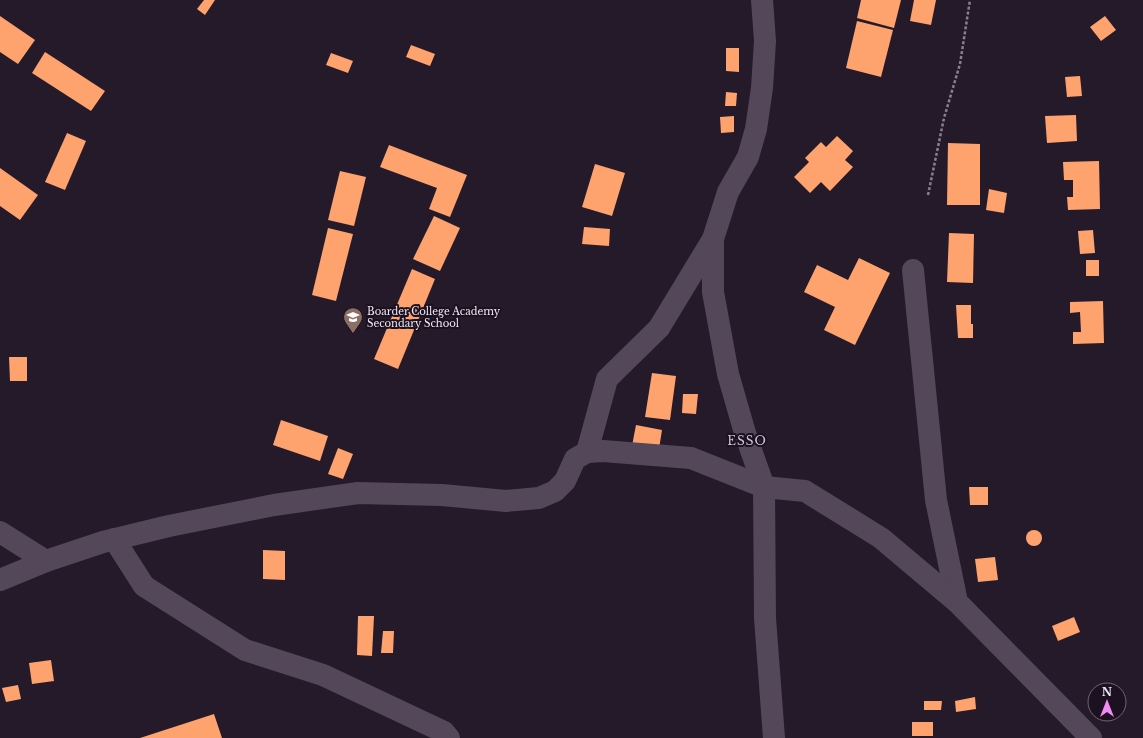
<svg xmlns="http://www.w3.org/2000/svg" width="1143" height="738" viewBox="0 0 1143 738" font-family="'Libre Baskerville',serif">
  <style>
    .building { fill: #ffa36e }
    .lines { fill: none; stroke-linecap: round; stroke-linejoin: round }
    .path { stroke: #89808e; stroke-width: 2.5; stroke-dasharray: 3 2; stroke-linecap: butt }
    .minor { stroke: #534759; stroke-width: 22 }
    .labels { text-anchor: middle; stroke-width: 4; stroke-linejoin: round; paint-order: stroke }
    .poi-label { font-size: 10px; fill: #efe8f3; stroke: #1b1120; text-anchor: start }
    .quarter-label { font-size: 12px; letter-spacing: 1px; fill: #d0c2d8; stroke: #1b1120 }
  </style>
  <rect width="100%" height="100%" fill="#251a2a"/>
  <g class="building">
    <polygon points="204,0 215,0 205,15 197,9"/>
    <polygon points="861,0 901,0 894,28 857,18"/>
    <polygon points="914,0 936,0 931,25 910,21"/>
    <polygon points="0,16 35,40 18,64 0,52"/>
    <polygon points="1105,16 1116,30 1101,41 1090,27"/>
    <polygon points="857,21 893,30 881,77 846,68"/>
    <polygon points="411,45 435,54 430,66 406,57"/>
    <polygon points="726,48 739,48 739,72 726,71"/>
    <polygon points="45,52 105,91 91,111 32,73"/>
    <polygon points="331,53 353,61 348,73 326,65"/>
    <polygon points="1080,76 1082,96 1067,97 1065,77"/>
    <polygon points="726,92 737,93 736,106 725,106"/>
    <polygon points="1076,115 1077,141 1047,143 1045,116"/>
    <polygon points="734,116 734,132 721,133 720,117"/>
    <polygon points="67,133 86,141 65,190 45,182"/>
    <polygon points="837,136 853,151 845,160 853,167 830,191 821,182 810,193 794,177 809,162 805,158 821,142 826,147"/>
    <polygon points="948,143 980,144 980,205 947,205"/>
    <polygon points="389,145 467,175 450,217 429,209 437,188 380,167"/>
    <polygon points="1099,161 1100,209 1068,210 1067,197 1073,197 1073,180 1064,180 1063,162"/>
    <polygon points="595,164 625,173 612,216 582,207"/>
    <polygon points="0,168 38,195 20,220 0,206"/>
    <polygon points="340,171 366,177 354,226 328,220"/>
    <polygon points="989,189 1007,193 1004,213 986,210"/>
    <polygon points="434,216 460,228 440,271 413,259"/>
    <polygon points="584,227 610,229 609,246 582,244"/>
    <polygon points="328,228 353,234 336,301 312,295"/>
    <polygon points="1093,230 1095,253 1080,254 1078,231"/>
    <polygon points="949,233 974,234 973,283 947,282"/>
    <polygon points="859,258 890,273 855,345 824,330 835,307 804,292 817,265 848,280"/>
    <rect x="1086" y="260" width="13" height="16"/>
    <polygon points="412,269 435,279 398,369 374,359"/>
    <polygon points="1103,301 1104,343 1073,344 1073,332 1081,332 1080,312 1070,313 1070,302"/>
    <polygon points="956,305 971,305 971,324 973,324 973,338 958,338"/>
    <polygon points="9,357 27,357 27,381 10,381"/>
    <polygon points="652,373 676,376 670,420 645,417"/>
    <polygon points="683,394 698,394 696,414 682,413"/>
    <polygon points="281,420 328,436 320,461 273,445"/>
    <polygon points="636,425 662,430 658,455 631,451"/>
    <polygon points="338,448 353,454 343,479 328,474"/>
    <polygon points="969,487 988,487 988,505 970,505"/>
    <circle cx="1034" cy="538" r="8"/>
    <polygon points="263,550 285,551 285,580 263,579"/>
    <polygon points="995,557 998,580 978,582 975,559"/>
    <polygon points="358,616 374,616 372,656 357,655"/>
    <polygon points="1074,617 1080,632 1058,641 1052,626"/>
    <polygon points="383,631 394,631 393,653 381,653"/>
    <polygon points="51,660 54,681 32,684 29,663"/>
    <polygon points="18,685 21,699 6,702 2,688"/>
    <polygon points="975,697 976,709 956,712 955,701"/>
    <polygon points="924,701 942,701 941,710 924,710"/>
    <polygon points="214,714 222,738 140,738"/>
    <rect x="912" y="722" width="21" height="14"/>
  </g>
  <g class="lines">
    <polyline class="path" points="928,195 944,118 960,64 970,0"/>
    <g class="minor">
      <polyline points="762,0 765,41 762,88 756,129 748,157 728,192 713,239 713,292 728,374 745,433 764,487 765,618 774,738"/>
      <polyline points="913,270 936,500 957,602 1091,738"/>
      <polyline points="587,452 607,379 659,328 713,239"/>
      <polyline points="0,532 46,561"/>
      <polyline points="114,539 144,586 245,650 323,675 444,732 449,738"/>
      <polyline points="0,580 46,561 103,542 169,526 274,505 358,493 442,495 506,501 539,498 555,491 565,481 575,459 587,452 603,451 691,458 764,487 805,491 881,538 957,602"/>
    </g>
  </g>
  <defs>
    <symbol id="school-pin" viewBox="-11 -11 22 30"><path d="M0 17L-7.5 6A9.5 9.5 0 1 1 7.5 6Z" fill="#8d6e63" stroke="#1b1120"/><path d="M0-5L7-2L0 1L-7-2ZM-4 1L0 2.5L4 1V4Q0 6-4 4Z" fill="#fff"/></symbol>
  </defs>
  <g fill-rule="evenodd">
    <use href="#school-pin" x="342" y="306" width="22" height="30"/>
  </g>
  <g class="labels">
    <g class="poi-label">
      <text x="367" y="315">Boarder College Academy<tspan x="367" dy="12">Secondary School</tspan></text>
    </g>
    <g class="quarter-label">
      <text x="747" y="445">ESSO</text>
    </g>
  </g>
  <g transform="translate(1107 702)"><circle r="19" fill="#1b1120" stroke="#706774"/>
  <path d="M0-3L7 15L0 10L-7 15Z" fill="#f28af3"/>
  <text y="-6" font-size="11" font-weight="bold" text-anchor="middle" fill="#efe8f3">N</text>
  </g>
</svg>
